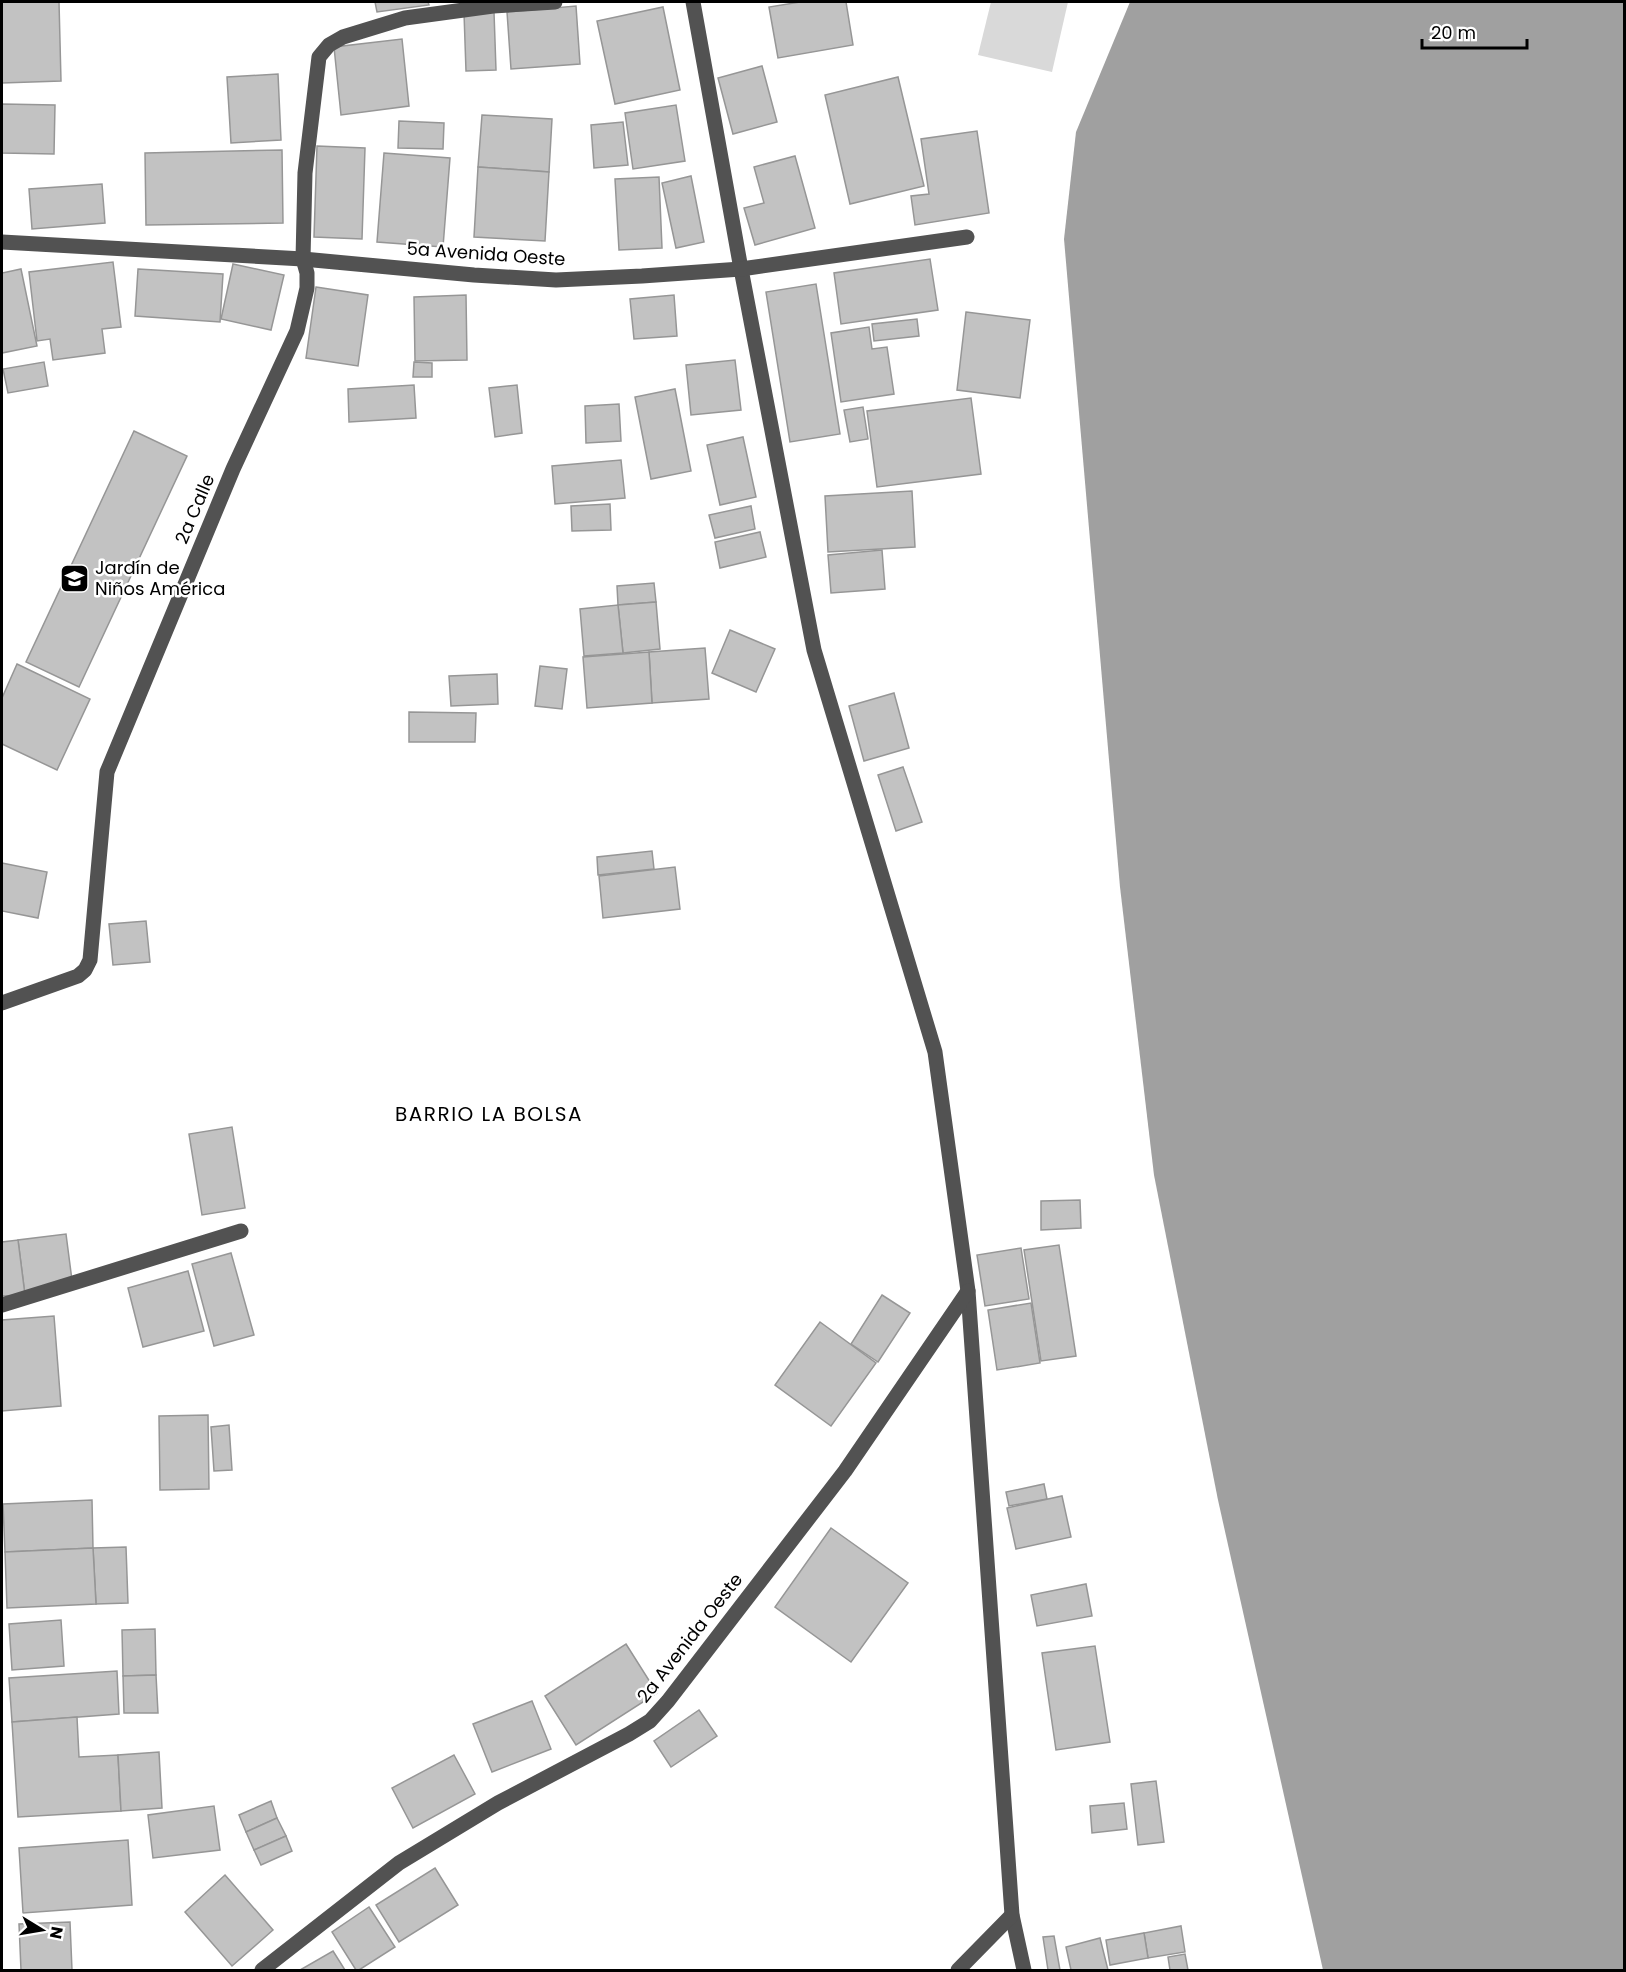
<svg xmlns="http://www.w3.org/2000/svg" width="1626" height="1972" viewBox="0 0 1626 1972" font-family="Poppins,sans-serif">
  <style>
    .green { fill: #d9d9d9 }
    .water { fill: #a0a0a0 }
    .building { fill: #c2c2c2; stroke: #969696; stroke-width: 1.5 }
    .lines { fill: none; stroke-linecap: round; stroke-linejoin: round }
    .minor { stroke: #525252; stroke-width: 15 }
    .labels { text-anchor: middle; stroke-width: 5; stroke-linejoin: round; paint-order: stroke }
    .street-label { font-size: 18px; fill: #000; stroke: #fff }
    .poi-label { font-size: 18px; fill: #000; stroke: #fff; text-anchor: start }
    .neighbourhood-label { font-size: 20px; letter-spacing: 1.5px; fill: #000; stroke: #fff }
  </style>
  <rect width="100%" height="100%" fill="#fff"/>
  <polygon class="green" points="991,2 1068,2 1052,72 978,55"/>
  <polygon class="water" points="1130,2 1624,2 1624,1970 1323,1970 1218,1500 1154,1175 1120,887 1064,239 1076,132"/>
  <g class="building">
    <polygon points="2,2 59,2 61,81 2,83"/>
    <polygon points="375,2 428,2 429,5 377,12"/>
    <polygon points="800,2 846,2 853,45 778,58 769,7"/>
    <polygon points="576,6 580,64 511,69 507,12"/>
    <polygon points="663,7 680,90 615,104 597,21"/>
    <polygon points="494,12 496,70 466,71 464,13"/>
    <polygon points="402,39 409,106 341,115 334,47"/>
    <polygon points="762,66 777,122 733,134 718,78"/>
    <polygon points="278,74 281,140 231,143 227,77"/>
    <polygon points="898,77 924,186 850,204 825,95"/>
    <polygon points="2,104 55,105 54,154 2,153"/>
    <polygon points="676,105 685,161 633,169 625,113"/>
    <polygon points="482,115 552,119 549,172 478,167"/>
    <polygon points="399,121 444,123 443,149 398,148"/>
    <polygon points="623,122 628,165 594,168 591,125"/>
    <polygon points="977,131 989,213 915,225 911,196 929,194 921,139"/>
    <polygon points="317,146 365,148 362,239 314,237"/>
    <polygon points="282,150 283,223 146,225 145,153"/>
    <polygon points="384,153 450,158 443,247 377,242"/>
    <polygon points="795,156 815,228 755,245 744,208 764,203 754,167"/>
    <polygon points="478,167 549,172 545,241 474,237"/>
    <polygon points="691,176 704,242 676,248 662,183"/>
    <polygon points="659,177 662,248 619,250 615,179"/>
    <polygon points="102,184 105,223 32,229 29,189"/>
    <polygon points="930,259 938,310 841,324 834,273"/>
    <polygon points="113,262 121,327 102,329 105,353 53,360 50,339 37,341 29,272"/>
    <polygon points="233,264 284,275 271,330 221,319"/>
    <polygon points="21,269 37,346 2,353 2,273"/>
    <polygon points="138,269 223,274 220,322 135,316"/>
    <polygon points="816,284 840,434 790,442 766,292"/>
    <polygon points="316,287 368,295 358,366 306,358"/>
    <polygon points="466,295 467,360 415,361 414,297"/>
    <polygon points="674,295 677,336 634,339 630,299"/>
    <polygon points="966,312 1030,320 1020,398 957,390"/>
    <polygon points="917,319 919,336 874,341 872,324"/>
    <polygon points="869,327 872,349 887,347 894,394 841,402 831,333"/>
    <polygon points="735,360 741,410 691,415 686,365"/>
    <polygon points="44,362 48,386 8,393 3,369"/>
    <polygon points="414,362 432,363 432,377 413,377"/>
    <polygon points="414,385 416,418 349,422 348,389"/>
    <polygon points="517,385 522,433 495,437 489,388"/>
    <polygon points="675,389 691,471 651,479 635,397"/>
    <polygon points="971,398 981,474 877,487 867,411"/>
    <polygon points="619,404 621,441 586,443 585,406"/>
    <polygon points="863,407 868,439 850,442 844,410"/>
    <polygon points="134,431 187,456 79,687 26,662"/>
    <polygon points="743,437 756,497 720,505 707,445"/>
    <polygon points="621,460 625,498 555,504 552,466"/>
    <polygon points="912,491 915,547 828,552 825,496"/>
    <polygon points="610,504 611,530 572,531 571,506"/>
    <polygon points="751,506 755,529 715,538 709,515"/>
    <polygon points="760,532 766,557 720,568 715,542"/>
    <polygon points="882,550 885,589 831,593 828,555"/>
    <polygon points="654,583 656,602 618,605 617,586"/>
    <polygon points="656,602 660,649 623,653 618,605"/>
    <polygon points="618,605 623,653 584,656 580,609"/>
    <polygon points="730,630 775,649 756,692 712,673"/>
    <polygon points="705,648 709,699 652,703 649,652"/>
    <polygon points="649,652 652,703 587,708 583,657"/>
    <polygon points="17,664 90,699 57,770 2,744 2,698"/>
    <polygon points="540,666 567,669 562,709 535,706"/>
    <polygon points="497,674 498,704 451,706 449,676"/>
    <polygon points="894,693 909,748 864,761 849,706"/>
    <polygon points="409,712 476,713 475,742 409,742"/>
    <polygon points="903,767 922,822 896,831 878,775"/>
    <polygon points="652,851 654,869 598,875 597,857"/>
    <polygon points="2,863 47,872 38,918 2,911"/>
    <polygon points="675,867 680,909 603,918 599,876"/>
    <polygon points="146,921 150,962 113,965 109,924"/>
    <polygon points="232,1127 245,1208 202,1215 189,1134"/>
    <polygon points="1080,1200 1081,1228 1041,1230 1041,1201"/>
    <polygon points="66,1234 73,1288 25,1295 18,1240"/>
    <polygon points="18,1240 25,1295 2,1296 2,1242"/>
    <polygon points="1059,1245 1076,1356 1041,1361 1024,1250"/>
    <polygon points="1021,1248 1029,1299 985,1306 977,1255"/>
    <polygon points="231,1253 254,1335 214,1346 192,1264"/>
    <polygon points="188,1271 204,1331 143,1347 128,1288"/>
    <polygon points="882,1295 910,1313 878,1362 851,1344"/>
    <polygon points="1031,1303 1040,1363 997,1370 988,1310"/>
    <polygon points="54,1316 61,1406 2,1411 2,1320"/>
    <polygon points="820,1322 876,1363 831,1426 775,1385"/>
    <polygon points="208,1415 209,1489 160,1490 159,1416"/>
    <polygon points="229,1425 232,1470 214,1471 211,1427"/>
    <polygon points="1044,1484 1047,1499 1009,1506 1006,1492"/>
    <polygon points="1062,1496 1071,1537 1016,1549 1007,1508"/>
    <polygon points="92,1500 93,1548 5,1552 3,1504"/>
    <polygon points="831,1528 908,1583 851,1662 775,1607"/>
    <polygon points="126,1547 128,1603 96,1604 93,1548"/>
    <polygon points="93,1548 96,1604 7,1608 5,1552"/>
    <polygon points="1086,1584 1092,1616 1037,1626 1031,1595"/>
    <polygon points="61,1620 64,1666 12,1670 9,1624"/>
    <polygon points="155,1629 156,1675 123,1676 122,1630"/>
    <polygon points="626,1644 657,1693 576,1745 545,1696"/>
    <polygon points="1095,1646 1110,1742 1056,1750 1042,1653"/>
    <polygon points="117,1671 119,1714 12,1722 9,1678"/>
    <polygon points="156,1675 158,1713 124,1713 123,1676"/>
    <polygon points="532,1701 551,1749 492,1772 473,1724"/>
    <polygon points="699,1710 717,1736 671,1767 654,1741"/>
    <polygon points="77,1717 79,1757 118,1755 121,1811 18,1817 12,1722"/>
    <polygon points="159,1752 162,1808 121,1811 118,1755"/>
    <polygon points="454,1755 475,1794 413,1828 392,1788"/>
    <polygon points="1156,1781 1164,1842 1138,1845 1131,1784"/>
    <polygon points="271,1801 277,1818 246,1832 239,1815"/>
    <polygon points="1124,1803 1127,1829 1092,1833 1090,1806"/>
    <polygon points="214,1806 220,1850 153,1858 148,1815"/>
    <polygon points="277,1818 286,1836 254,1850 246,1832"/>
    <polygon points="286,1836 292,1851 261,1865 254,1850"/>
    <polygon points="128,1840 132,1905 23,1913 19,1848"/>
    <polygon points="435,1868 458,1905 399,1942 376,1905"/>
    <polygon points="225,1875 273,1930 232,1966 185,1912"/>
    <polygon points="369,1907 395,1947 359,1970 356,1970 332,1932"/>
    <polygon points="70,1922 72,1970 21,1970 19,1924"/>
    <polygon points="1181,1926 1185,1952 1148,1958 1144,1933"/>
    <polygon points="1144,1933 1148,1958 1110,1965 1106,1940"/>
    <polygon points="1054,1936 1060,1970 1048,1970 1043,1937"/>
    <polygon points="1100,1938 1108,1970 1071,1970 1066,1947"/>
    <polygon points="333,1951 345,1970 300,1970"/>
    <polygon points="1185,1954 1188,1970 1170,1970 1168,1957"/>
  </g>
  <g class="lines">
    <g class="minor">
      <polyline points="693,2 741,269 814,650 935,1052 968,1291 1012,1915 1024,1970"/>
      <polyline points="2,242 303,259 474,275 556,280 642,276 741,269 967,237"/>
      <polyline points="2,1003 78,976 85,970 90,960 107,772 233,469 297,331 307,288 307,273 303,259 305,173 319,57 329,45 343,37 405,18 493,6 555,2"/>
      <polyline points="2,1305 241,1231"/>
      <polyline points="262,1970 399,1863 498,1803 629,1734 650,1721 668,1701 845,1471 968,1291"/>
      <polyline points="958,1970 1012,1915"/>
    </g>
  </g>
  <defs>
    <symbol id="school-square" viewBox="-11 -11 22 22"><rect x="-9" y="-9" width="18" height="18" rx="4" fill="#000" stroke="#fff"/><path d="M0-5L7-2L0 1L-7-2ZM-4 1L0 2.5L4 1V4Q0 6-4 4Z" fill="#fff"/></symbol>
  </defs>
  <g fill-rule="evenodd">
    <use href="#school-square" x="58" y="562" width="33" height="33"/>
  </g>
  <g class="labels">
    <g class="street-label">
      <text transform="translate(486 254) rotate(4)" y="6">5a Avenida Oeste</text>
      <text transform="translate(195 509) rotate(-67)" y="6">2a Calle</text>
      <text transform="translate(690 1638) rotate(-52)" y="6">2a Avenida Oeste</text>
    </g>
    <g class="poi-label">
      <text x="95" y="574">Jardín de<tspan x="95" dy="21">Niños América</tspan></text>
    </g>
    <g class="neighbourhood-label">
      <text x="489" y="1121">BARRIO LA BOLSA</text>
    </g>
  </g>
  <rect width="1626" height="1972" fill="none" stroke="#000000" stroke-width="6"/>
  <g transform="translate(42 1930) rotate(101)" stroke="#ffffff" stroke-width="4.5" paint-order="stroke">
  <path d="M0-4.5L10 22L0 15L-10 22Z" fill="#000000"/>
  <text y="-9" font-size="16" font-weight="bold" text-anchor="middle" fill="#000000">N</text>
  </g>
  <path d="M1422 39v9h105v-9" fill="none" stroke="#000000" stroke-width="3"/>
  <text x="1431" y="39" font-size="18" fill="#000000" stroke="#ffffff" stroke-width="4.5" paint-order="stroke">20 m</text>
</svg>
